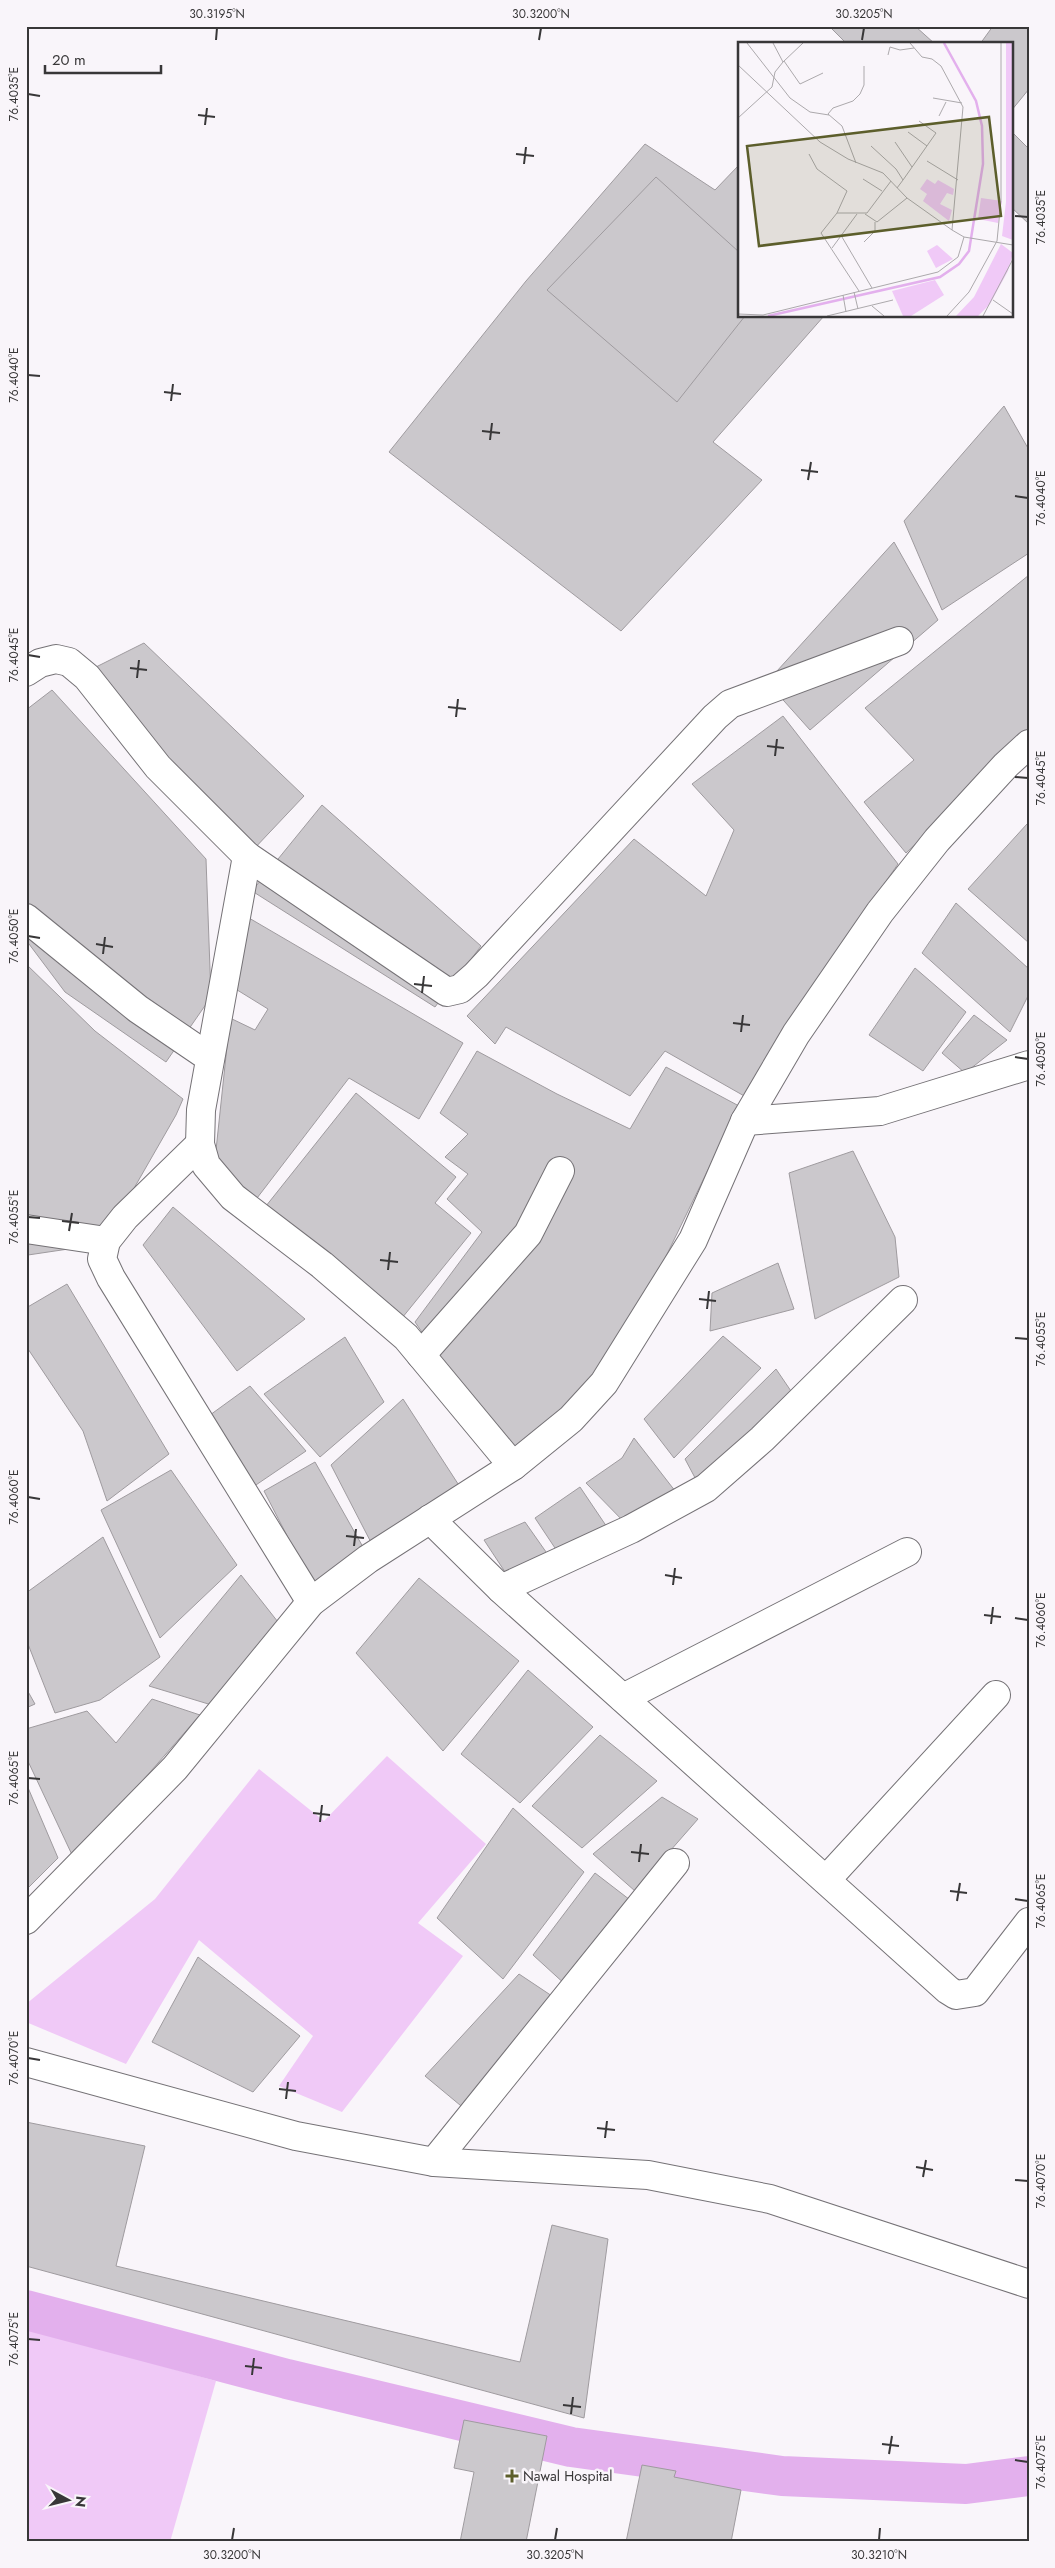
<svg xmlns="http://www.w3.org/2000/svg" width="1055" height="2568" viewBox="0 0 1055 2568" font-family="Jost,sans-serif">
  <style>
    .green { fill: #f0c9f7 }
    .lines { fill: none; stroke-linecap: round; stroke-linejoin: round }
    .canal { stroke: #e3b0ed; stroke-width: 40 }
    .building { fill: #cbc8cc; stroke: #9f9b9f }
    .street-casing { stroke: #757276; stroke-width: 30 }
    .secondary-casing { stroke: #757276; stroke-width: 30 }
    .street { stroke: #fff; stroke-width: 28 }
    .secondary { stroke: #fff; stroke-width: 28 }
    .ticks { fill: none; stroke: #383738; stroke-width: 2 }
    .poi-dot { fill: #5c5e2b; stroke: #f9f5fa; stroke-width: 2 }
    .labels { text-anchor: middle; stroke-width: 5; stroke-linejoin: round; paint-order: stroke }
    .poi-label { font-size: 14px; fill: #383738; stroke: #f9f5fa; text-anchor: start }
    .inset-river { fill: none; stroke: #e3b0ed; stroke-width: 2.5 }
    .inset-road { fill: none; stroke: #aca9ac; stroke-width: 1 }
    .view { fill: #5c5e2b; fill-opacity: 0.15; stroke: #5c5e2b; stroke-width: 2.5 }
    .inset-edge { fill: none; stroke: #383738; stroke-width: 2.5 }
    .neatline { fill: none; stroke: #383738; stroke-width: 2 }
    .ticks-label { font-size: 12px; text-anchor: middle; fill: #383738 }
  </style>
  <rect width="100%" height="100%" fill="#f9f5fa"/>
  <g class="green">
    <polygon points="387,1756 486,1844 418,1923 463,1956 342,2112 279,2086 313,2036 199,1940 126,2064 26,2022 26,2004 155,1899 259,1769 324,1821"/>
    <polygon points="26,2328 216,2381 170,2542 26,2542"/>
  </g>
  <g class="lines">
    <polyline class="canal" points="26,2310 287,2379 571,2447 782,2476 966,2484 1029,2476"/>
  </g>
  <g class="building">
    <polygon points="829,26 915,26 935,44 847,44"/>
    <polygon points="993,26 1029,26 1029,89 1011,111 1011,44 980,44"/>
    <polygon points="1011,131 1029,149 1029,224 1011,207"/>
    <polygon points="645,144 715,190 739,165 739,316 824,316 713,442 762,480 621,631 389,452 526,281"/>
    <polygon points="656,177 739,252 739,316 745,316 677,402 547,290"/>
    <polygon points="1004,406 1029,450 1029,553 942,610 904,521"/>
    <polygon points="894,542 938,620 810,730 767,682"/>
    <polygon points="1029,575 1029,737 906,853 864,802 914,760 865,708"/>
    <polygon points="144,643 304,796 252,851 76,677"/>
    <polygon points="52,690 206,859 211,997 166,1062 65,992 26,940 26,710"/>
    <polygon points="783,716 898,864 783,1029 746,1097 665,1051 630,1096 506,1027 495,1044 467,1016 634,839 706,896 734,830 692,784"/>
    <polygon points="322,805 481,946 435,1007 252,891"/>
    <polygon points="1027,824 1029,825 1029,943 968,889"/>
    <polygon points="956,903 1029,969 1029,994 1010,1032 922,953"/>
    <polygon points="249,918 463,1043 419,1119 349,1078 254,1202 214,1169 230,1018 255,1030 268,1009 234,988"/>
    <polygon points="26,964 95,1031 183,1099 176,1115 102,1244 28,1255"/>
    <polygon points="915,968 966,1012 923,1071 869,1035"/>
    <polygon points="974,1015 1007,1040 965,1073 942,1053"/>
    <polygon points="477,1051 557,1094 630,1129 666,1067 739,1106 620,1351 515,1467 415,1322 482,1232 447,1199 468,1174 445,1157 468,1134 440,1113"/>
    <polygon points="356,1093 456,1177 435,1203 471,1233 402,1318 262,1211"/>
    <polygon points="853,1151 895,1237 899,1277 815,1319 789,1173"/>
    <polygon points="173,1207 305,1319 237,1371 143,1245"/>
    <polygon points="778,1263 794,1309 710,1331 712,1293"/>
    <polygon points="67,1284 169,1454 107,1501 83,1431 26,1346 26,1308"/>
    <polygon points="723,1336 761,1368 674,1458 644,1419"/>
    <polygon points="345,1337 384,1402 320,1457 264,1394"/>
    <polygon points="776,1369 793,1394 701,1489 685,1459"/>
    <polygon points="250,1386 306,1451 250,1489 210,1415"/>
    <polygon points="403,1399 462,1490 377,1554 331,1465"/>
    <polygon points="634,1438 686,1505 628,1526 586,1483 622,1458"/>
    <polygon points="315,1462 363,1547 315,1590 264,1491"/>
    <polygon points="171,1470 237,1565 160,1638 101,1510"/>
    <polygon points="580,1487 611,1533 563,1560 535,1518"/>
    <polygon points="525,1522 551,1559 509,1578 484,1540"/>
    <polygon points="103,1537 160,1657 100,1700 55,1713 26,1639 26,1593"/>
    <polygon points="241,1575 278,1622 215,1706 149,1686"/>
    <polygon points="419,1578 519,1661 443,1751 356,1653"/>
    <polygon points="528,1670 593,1727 520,1803 461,1754"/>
    <polygon points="26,1688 35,1704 26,1708"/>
    <polygon points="152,1699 200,1715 74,1859 26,1757 26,1729 87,1711 116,1743"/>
    <polygon points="600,1735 657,1781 582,1848 532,1806"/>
    <polygon points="26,1783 58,1858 26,1890"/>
    <polygon points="662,1797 698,1819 635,1891 593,1854"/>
    <polygon points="513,1808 584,1872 503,1979 437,1918"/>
    <polygon points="595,1873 634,1903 567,1986 533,1955"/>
    <polygon points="198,1957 300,2036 253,2092 152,2042"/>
    <polygon points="519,1974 561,2002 472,2115 425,2076"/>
    <polygon points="26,2122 145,2146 116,2266 520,2362 552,2225 608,2239 584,2418 26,2266"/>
    <polygon points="464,2420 547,2436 526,2542 460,2542 474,2472 454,2468"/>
    <polygon points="642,2465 676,2471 674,2477 741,2490 731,2542 626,2542"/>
  </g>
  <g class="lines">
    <defs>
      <g id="street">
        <polyline points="26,672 40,663 56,659 69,662 87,677 158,767 247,856 447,992 460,989 476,975 715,717 730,704 899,641"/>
        <polyline points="247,856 201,1110 200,1144 206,1165 233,1197 322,1265 406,1337 513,1466"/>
        <polyline points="26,918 138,1009 210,1058"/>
        <polyline points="745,1121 880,1111 1029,1065"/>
        <polyline points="200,1144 125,1217 106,1241 102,1259 111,1278 311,1602"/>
        <polyline points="26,1229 106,1241"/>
        <polyline points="421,1355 528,1234 560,1171"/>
        <polyline points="430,1519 501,1589 631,1529 706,1488 762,1439 903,1300"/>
        <polyline points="501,1589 948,1990 956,1995 975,1992 1029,1922"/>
        <polyline points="623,1698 907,1552"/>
        <polyline points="826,1880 996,1695"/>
        <polyline points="26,2062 296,2136 434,2162 648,2175 770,2199 1029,2284"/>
        <polyline points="434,2162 675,1863"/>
      </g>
      <polyline id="secondary" points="26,1920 175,1768 311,1602 368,1559 513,1466 571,1419 604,1383 693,1240 745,1121 796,1034 880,912 937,840 1006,765 1029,744"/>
    </defs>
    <use href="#street" class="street-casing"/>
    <use href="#secondary" class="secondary-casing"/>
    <use href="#street" class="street"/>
    <use href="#secondary" class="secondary"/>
  </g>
  <path class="ticks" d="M216,40l1,-12M539,40l2,-12M862,40l2,-12M28,94l12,2M198,115l17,2M205,125l2,-17M516,154l18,2M524,164l2,-17M1015,216l13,1M28,375l12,1M164,392l17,2M171,401l2,-17M482,431l18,2M490,440l2,-17M801,470l17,2M808,480l3,-18M1015,496l13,2M28,655l12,2M130,668l17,2M137,678l2,-18M448,707l18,2M456,717l2,-18M767,746l17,2M775,756l2,-17M1015,777l13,1M28,936l12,2M96,944l17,3M103,954l2,-17M414,984l18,2M422,993l2,-17M733,1023l17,2M741,1032l2,-17M1015,1057l13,2M28,1217l12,1M62,1221l17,2M69,1231l3,-18M380,1260l18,2M388,1270l2,-18M699,1299l17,2M707,1309l2,-18M1015,1338l13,1M28,1497l12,2M346,1536l18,2M354,1546l2,-17M665,1575l17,3M673,1585l2,-17M984,1615l17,2M1015,1618l13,2M991,1624l2,-17M28,1778l12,1M313,1813l17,2M320,1822l2,-17M631,1852l18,2M639,1862l2,-18M950,1891l17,2M1015,1899l13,2M957,1901l3,-18M28,2058l12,2M279,2089l17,2M286,2099l2,-17M597,2128l18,2M605,2138l2,-17M916,2167l17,3M923,2177l3,-17M1015,2180l13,1M28,2339l12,1M245,2366l17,2M252,2375l2,-17M563,2405l18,2M571,2414l2,-17M882,2444l17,2M889,2454l3,-18M1015,2460l13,2M232,2540l2,-12M555,2540l2,-12M879,2540l1,-12"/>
  <path class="poi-dot" d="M509.5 2468.5h5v5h5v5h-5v5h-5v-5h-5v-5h5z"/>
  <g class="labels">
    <g class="poi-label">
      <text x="523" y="2481">Nawal Hospital</text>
    </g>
  </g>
  <g transform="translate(738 42)">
    <rect width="275" height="275" fill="#f9f5fa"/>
    <path d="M268,1h7v197l-11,-4 4,-34zM189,137l8,5 3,-4 16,9 -1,6 -6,-2 -7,11 12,6 -3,11 -26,-20 4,-7 -7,-5zM243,156l21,3 -4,22 -20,-4zM263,202l12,9 -5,18 -18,33 -12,12h-22l18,-19zM199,203l16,14 -17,9 -9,-17zM197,238l9,15 -33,21h-8l-11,-25z" fill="#f0c9f7"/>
    <path class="inset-river" d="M30,274l172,-39 19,-13 10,-13 14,-87 -1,-38 -6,-25 -32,-58"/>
    <path class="inset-road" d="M9,1l43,55 20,14 19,3M172,1l12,14 10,2 9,7 22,41 -11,123M150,13l2,-8 10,3 14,-2M46,19l16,23 23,-11M45,20l20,-19M0,23l82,77 28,17 35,14 24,25 45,32 12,7 49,8M195,56l29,5M201,74l7,-14M0,76l34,-31 3,-15 8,-10 -10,-19M170,90l19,14M157,100l17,25M133,104l25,23 7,11 -6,8M71,112l8,15 30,22 -10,22 -16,20 38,58M189,119l31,19M118,121l-14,-37 -14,-12 5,-6 20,-7 7,-7 4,-9v-19M125,137l19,12M165,138l33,-47 -17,-12M99,171h30l24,-32M127,172l12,8 30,-24M104,195l30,51M126,200l11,-11v-9M94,206l25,-34M116,250l4,17M105,253l3,17M255,258l20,14M134,264l12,10M0,272l25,1 175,-43 20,-15 6,-20M89,274l66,-16M209,274l22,-24 28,-51 4,-41v-157M245,274l30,-57"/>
    <path class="view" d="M251,75l12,99 -242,30 -12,-100z"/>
    <rect width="275" height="275" class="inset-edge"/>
  </g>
  <rect width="1055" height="2568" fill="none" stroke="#f9f5fa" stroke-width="55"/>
  <g transform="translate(68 2500) rotate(97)" stroke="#f9f5fa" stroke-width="4" paint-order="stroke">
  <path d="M0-4L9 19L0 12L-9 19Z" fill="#383738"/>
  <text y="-8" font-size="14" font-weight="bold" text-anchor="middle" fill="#383738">N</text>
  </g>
  <path d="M45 65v8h116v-8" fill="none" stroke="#383738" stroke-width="2.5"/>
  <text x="52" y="65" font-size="15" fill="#383738" stroke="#f9f5fa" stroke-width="4" paint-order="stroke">20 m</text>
  <rect x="28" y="28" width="1000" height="2512" class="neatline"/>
  <g class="ticks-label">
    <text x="217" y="18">30.3195°N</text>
    <text x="541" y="18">30.3200°N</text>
    <text x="864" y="18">30.3205°N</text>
    <text transform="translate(14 94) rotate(-90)" y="4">76.4035°E</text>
    <text transform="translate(1041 217) rotate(-90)" y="4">76.4035°E</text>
    <text transform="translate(14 375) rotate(-90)" y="4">76.4040°E</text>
    <text transform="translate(1041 498) rotate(-90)" y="4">76.4040°E</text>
    <text transform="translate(14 655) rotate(-90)" y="4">76.4045°E</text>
    <text transform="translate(1041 778) rotate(-90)" y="4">76.4045°E</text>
    <text transform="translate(14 936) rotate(-90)" y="4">76.4050°E</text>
    <text transform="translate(1041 1059) rotate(-90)" y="4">76.4050°E</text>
    <text transform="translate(14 1217) rotate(-90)" y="4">76.4055°E</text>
    <text transform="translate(1041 1339) rotate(-90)" y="4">76.4055°E</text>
    <text transform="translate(14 1497) rotate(-90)" y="4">76.4060°E</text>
    <text transform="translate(1041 1620) rotate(-90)" y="4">76.4060°E</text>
    <text transform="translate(14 1778) rotate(-90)" y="4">76.4065°E</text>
    <text transform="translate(1041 1901) rotate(-90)" y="4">76.4065°E</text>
    <text transform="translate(14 2058) rotate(-90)" y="4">76.4070°E</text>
    <text transform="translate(1041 2181) rotate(-90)" y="4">76.4070°E</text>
    <text transform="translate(14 2339) rotate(-90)" y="4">76.4075°E</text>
    <text transform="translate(1041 2462) rotate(-90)" y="4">76.4075°E</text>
    <text x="232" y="2559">30.3200°N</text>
    <text x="555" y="2559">30.3205°N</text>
    <text x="879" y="2559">30.3210°N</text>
  </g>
</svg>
